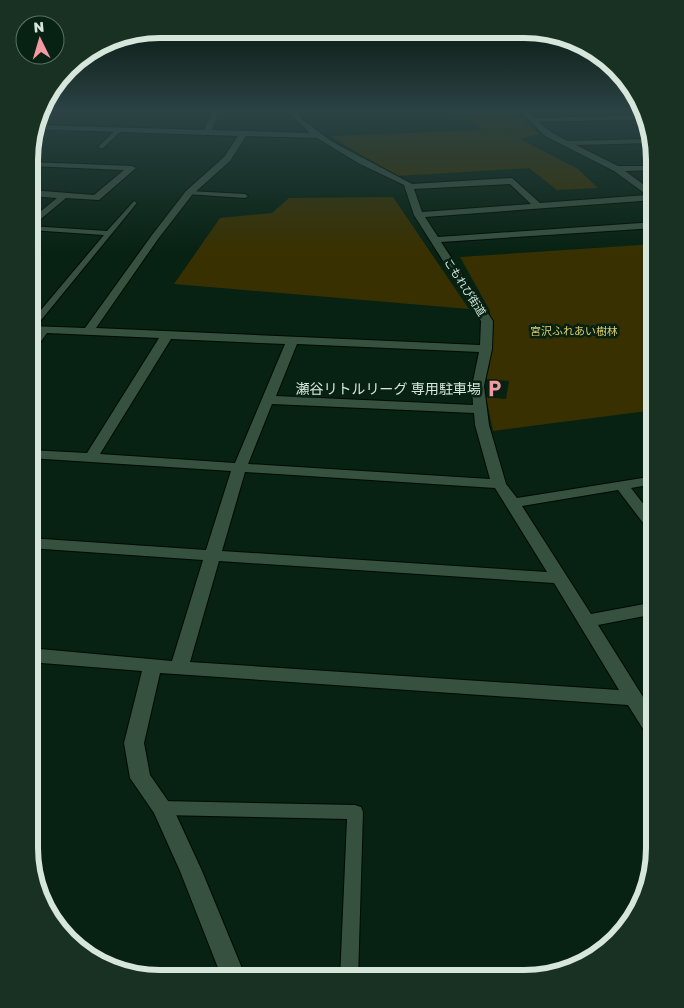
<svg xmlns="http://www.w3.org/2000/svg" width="684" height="1008" viewBox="0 0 684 1008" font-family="'Golos Text','Noto Sans JP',sans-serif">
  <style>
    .green { fill: #383000 }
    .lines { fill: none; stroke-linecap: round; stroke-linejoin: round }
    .lane-casing { stroke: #000a02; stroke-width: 2 }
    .street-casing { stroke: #000a02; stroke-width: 2 }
    .lane { fill: #365140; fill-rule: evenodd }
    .street { fill: #365140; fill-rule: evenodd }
    .labels { text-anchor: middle; stroke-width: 5; stroke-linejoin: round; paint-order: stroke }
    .far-street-label { font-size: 11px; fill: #d6e6db; stroke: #072112 }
    .far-park-label { font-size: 11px; fill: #e0ce6c; stroke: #072112 }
    .poi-label { font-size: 14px; fill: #d6e6db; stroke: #072112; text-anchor: end }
    .rim { fill: none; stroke: #d6e6db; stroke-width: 6 }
  </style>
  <rect width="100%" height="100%" fill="#072112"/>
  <g class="green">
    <polygon points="442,112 514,112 539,134 520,139 578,169 598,188 557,190 529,168 398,176 346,146 331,136 481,130 478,124"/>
    <polygon points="393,197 469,309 174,284 220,218 272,213 289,198"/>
    <polygon points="655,244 655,410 493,431 486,397 506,399 509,381 486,379 490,364 490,311 460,257"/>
  </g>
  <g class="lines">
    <defs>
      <g id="lane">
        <polygon points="117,129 122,130 103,148 99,148 99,146"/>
        <polygon points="189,191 245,194 248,196 245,198 187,194 186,193"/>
        <polygon points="134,201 137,203 136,204 33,330 30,330 30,323 104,235 30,230 30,226 107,231"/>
        <polygon points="162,801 355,805 361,807 363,812 358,979 340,979 347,819 162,815 156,813 154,808 156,803"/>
      </g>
      <g id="street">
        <polygon points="43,112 51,112 40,123 36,123 39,115"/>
        <path d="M212,112h7l-7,18 98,3 -22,-21h8l7,8 28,21 81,43 100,-6 28,25 107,-8 -33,-24 -69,-35 -24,-24h7l7,6 111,-3 1,4 -108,3 12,10 16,9 84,-2 1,4 -76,2 42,21h37v4l-30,1 30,22v7l-230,17 13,20 217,-15v6l-214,14 52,79 -1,28 -8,37 5,39 17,59 11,14 138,-22v8l-24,4 24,31v15l-5,-2 -32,-42 -96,16 69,108 64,-12v12l-57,11 57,91v24l-7,-3 -20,-32 -468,-32 -16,70 6,32 23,33 29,63 44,107h-24l-42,-107 -26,-58 -24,-35 -6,-35 18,-72 -113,-9v-14l143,13 31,-101 -174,-12v-10l177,12 25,-79 -202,-13v-8l58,3 72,-115 -112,-5 -13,18 -4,1v-12l5,-7 -5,-1v-6l55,2 67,-93 34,-44 38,-34 14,-21 -204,-7 2,-4 168,5zM246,136l71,2 43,26 44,21 10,30 67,106 -1,24 -384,-17 62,-89 34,-44 38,-34zM510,184l21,20 -109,8 -8,-23zM171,339l114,5 -50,119 -135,-9zM297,344l182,8 -7,34 1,19 -197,-9zM272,404l202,9 1,12 15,54 -242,-15zM245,472l250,16 52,84 -325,-21zM219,561l335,22 65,107 -429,-28z"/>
        <polygon points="30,162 132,166 136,168 99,200 66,198 30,228 30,220 57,198 30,196 30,190 94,195 124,170 30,166"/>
      </g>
    </defs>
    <use href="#lane" class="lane-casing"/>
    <use href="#street" class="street-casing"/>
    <use href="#lane" class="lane"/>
    <use href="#street" class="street"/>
  </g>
  <linearGradient id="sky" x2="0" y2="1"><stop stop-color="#04120a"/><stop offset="0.44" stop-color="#2b4344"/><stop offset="1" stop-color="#2b4344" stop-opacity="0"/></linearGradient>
  <rect width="684" height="253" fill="url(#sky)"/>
  <defs>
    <symbol id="parking-bare" viewBox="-9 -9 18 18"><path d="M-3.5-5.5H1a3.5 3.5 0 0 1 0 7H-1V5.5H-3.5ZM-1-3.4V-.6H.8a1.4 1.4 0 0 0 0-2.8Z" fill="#f49aa1" stroke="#072112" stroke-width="2.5" paint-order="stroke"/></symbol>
  </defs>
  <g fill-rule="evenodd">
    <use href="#parking-bare" x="482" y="376" width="25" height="25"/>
  </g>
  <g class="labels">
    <g class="far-street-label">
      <text transform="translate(465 287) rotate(57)" y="4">こもれび街道</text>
    </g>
    <g class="far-park-label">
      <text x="574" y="335">宮沢ふれあい樹林</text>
    </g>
    <g class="poi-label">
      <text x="481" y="394">瀬谷リトルリーグ 専用駐車場</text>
    </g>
  </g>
  <path d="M0 0H684V1008H0ZM160 38H524A122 122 0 0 1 646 160V848A122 122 0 0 1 524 970H160A122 122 0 0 1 38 848V160A122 122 0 0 1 160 38Z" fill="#183122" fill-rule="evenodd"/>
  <path class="rim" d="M160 38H524A122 122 0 0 1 646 160V848A122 122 0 0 1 524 970H160A122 122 0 0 1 38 848V160A122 122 0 0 1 160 38Z"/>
  <g transform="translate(40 40) rotate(355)"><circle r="24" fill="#072112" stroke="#5a7062"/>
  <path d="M0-4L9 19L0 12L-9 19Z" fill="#f49aa1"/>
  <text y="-8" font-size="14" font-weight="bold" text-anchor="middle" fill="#d6e6db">N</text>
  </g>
</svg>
